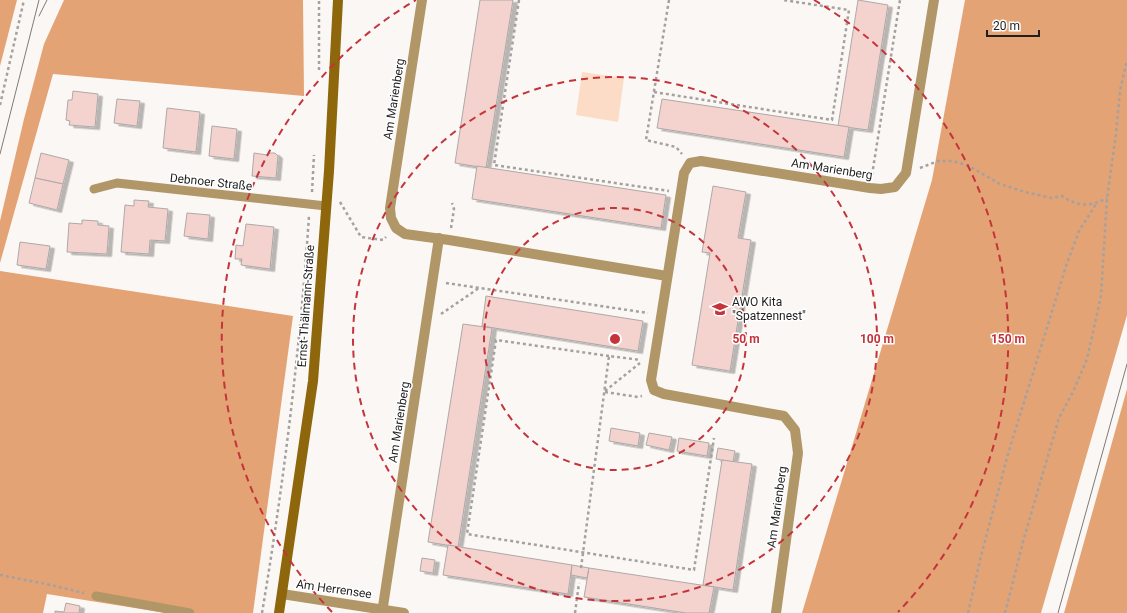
<svg xmlns="http://www.w3.org/2000/svg" width="1127" height="613" viewBox="0 0 1127 613" font-family="Roboto,sans-serif">
  <style>
    .green { fill: #fcdcc6 }
    .forest { fill: #e4a374 }
    .building { fill: #f4d2cd; stroke: #ada9a8; filter: url(#shadow) }
    .lines { fill: none; stroke-linecap: round; stroke-linejoin: round }
    .path { stroke: #a4a19f; stroke-width: 2.5; stroke-dasharray: 3 3; stroke-linecap: butt }
    .service { stroke: #b19667; stroke-width: 9 }
    .minor { stroke: #b19667; stroke-width: 10 }
    .secondary { stroke: #8e660b; stroke-width: 10 }
    .tram { stroke: #7d7b79; stroke-width: 1 }
    .ring { fill: none; stroke: #c4343b; stroke-width: 2; stroke-dasharray: 7 5 }
    .labels { text-anchor: middle; stroke-width: 3; stroke-linejoin: round; paint-order: stroke }
    .street-label { font-size: 12px; fill: #201f1e; stroke: #fff }
    .poi-label { font-size: 12px; fill: #201f1e; stroke: #fff; text-anchor: start }
    .centre { fill: #c4343b; stroke: #fff; stroke-width: 2 }
    .ring-label { font-size: 12px; text-anchor: middle; font-weight: bold; fill: #c4343b; stroke: #fff; stroke-width: 3; stroke-linejoin: round; paint-order: stroke }
  </style>
  <defs>
    <filter id="shadow"><feDropShadow dx="4.5" dy="2.5" stdDeviation="0" flood-color="#0004"/></filter>
  </defs>
  <rect width="100%" height="100%" fill="#fbf7f4"/>
  <polygon class="green" points="582,72 624,78 618,122 576,115"/>
  <g class="forest">
    <polygon points="0,0 17,0 0,66"/>
    <polygon points="64,0 303,0 304,96 53,74 0,263 0,221 24,119 44,44"/>
    <polygon points="965,0 1127,0 1127,315 1041,613 802,613 932,180"/>
    <polygon points="0,271 293,316 253,613 166,613 47,594 43,613 0,613"/>
    <polygon points="1127,389 1127,613 1064,613"/>
  </g>
  <g class="building">
    <polygon points="480,0 513,0 486,168 455,163"/>
    <polygon points="858,0 888,5 868,130 838,126"/>
    <polygon points="73,91 98,94 95,127 69,125 70,121 66,120 68,100 72,100"/>
    <polygon points="117,99 140,101 137,126 114,123"/>
    <polygon points="662,99 849,127 844,157 657,128"/>
    <polygon points="167,108 200,112 196,152 163,148"/>
    <polygon points="212,126 237,129 234,159 209,156"/>
    <polygon points="41,153 69,160 63,184 35,178"/>
    <polygon points="254,153 267,155 270,153 275,153 278,156 276,178 252,176"/>
    <polygon points="477,166 666,195 661,228 472,199"/>
    <polygon points="35,178 63,184 57,210 29,203"/>
    <polygon points="713,186 746,192 738,238 751,240 730,371 692,365 710,253 702,252"/>
    <polygon points="134,200 149,201 148,207 168,209 165,241 150,240 149,254 121,252 125,205 134,206"/>
    <polygon points="187,213 210,215 208,239 184,236"/>
    <polygon points="82,220 98,221 98,225 109,226 107,254 67,252 69,223 82,224"/>
    <polygon points="246,224 274,227 270,269 241,265 242,259 235,259 236,245 243,246"/>
    <polygon points="20,242 50,246 46,269 17,265"/>
    <polygon points="486,296 643,321 638,351 482,326"/>
    <polygon points="463,324 492,328 458,547 428,542"/>
    <polygon points="611,428 640,433 638,446 609,441"/>
    <polygon points="649,433 672,437 669,450 646,445"/>
    <polygon points="679,438 709,443 707,456 677,451"/>
    <polygon points="718,448 735,451 733,462 716,459"/>
    <polygon points="722,460 752,464 733,590 703,585"/>
    <polygon points="448,545 572,565 568,594 443,575"/>
    <polygon points="422,558 435,560 433,573 420,571"/>
    <polygon points="572,565 589,568 587,578 571,575"/>
    <polygon points="589,568 714,587 709,613 686,613 584,597"/>
    <polygon points="66,603 80,606 79,613 55,613 55,611 64,612"/>
  </g>
  <g class="lines">
    <g class="path">
      <polyline points="519,0 494,165 669,191"/>
      <polyline points="669,0 646,140 676,147 682,154"/>
      <polyline points="319,70 319,0"/>
      <polyline points="654,92 832,120 849,10 783,0"/>
      <polyline points="0,105 24,0"/>
      <path d="M920,168l18,-7h15l16,5 31,18 25,8 26,6 11,-2c16,11 28,11 45,2"/>
      <polyline points="872,175 900,0"/>
      <polyline points="312,192 314,155"/>
      <polyline points="340,202 361,237 383,240 386,237"/>
      <polyline points="451,228 454,209 452,203"/>
      <polyline points="446,283 648,313"/>
      <polyline points="441,314 479,288"/>
      <polyline points="609,356 496,340 467,534 694,570 714,438"/>
      <polyline points="605,391 640,363"/>
      <polyline points="605,392 638,397 642,396"/>
      <polyline points="581,568 609,356 641,360"/>
      <polyline points="0,575 46,584 84,593"/>
      <path d="M262,613c22,-131 38,-264 47,-397"/>
      <polyline points="575,613 579,583"/>
      <polyline points="968,613 981,556 1008,454 1066,266 1079,231 1096,204"/>
      <polyline points="1005,613 1024,538 1059,418 1073,392 1087,359 1101,296 1107,198 1116,134 1120,91 1127,60"/>
    </g>
    <g class="service">
      <polyline points="94,189 117,183 326,206"/>
      <polyline points="96,596 190,613"/>
    </g>
    <g class="minor">
      <polyline points="422,0 390,208 391,218 396,228 405,234 449,240 667,276"/>
      <polyline points="282,594 404,613"/>
      <polyline points="382,613 439,238"/>
      <polyline points="776,613 798,453 795,430 784,416 664,394 654,390 651,380 684,173 690,163 701,161 870,188 881,189 895,187 906,173 934,0"/>
    </g>
    <polyline class="secondary" points="279,613 313,381 329,171 338,0"/>
    <g class="tram">
      <polyline points="39,16 47,0"/>
      <polyline points="0,154 39,0"/>
      <polyline points="1058,613 1127,364"/>
    </g>
  </g>
  <g class="ring">
    <circle cx="615" cy="339" r="131"/>
    <circle cx="615" cy="339" r="262"/>
    <path d="M332 612A393 393 0 0 1 416 0M814 0A393 393 0 0 1 898 612"/>
  </g>
  <defs>
    <symbol id="school-bare" viewBox="-9 -9 18 18"><path d="M0-5L7-2L0 1L-7-2ZM-4 1L0 2.5L4 1V4Q0 6-4 4Z" fill="#c4343b" stroke="#fff" stroke-width="2.5" paint-order="stroke"/></symbol>
  </defs>
  <g fill-rule="evenodd">
    <use href="#school-bare" x="709" y="298" width="22" height="22"/>
  </g>
  <g class="labels">
    <g class="street-label">
      <text transform="translate(394 99) rotate(-81)" y="4">Am Marienberg</text>
      <text transform="translate(832 169) rotate(9)" y="4">Am Marienberg</text>
      <text transform="translate(211 182) rotate(6)" y="4">Debnoer Straße</text>
      <text transform="translate(306 306) rotate(-86)" y="4">Ernst-Thälmann-Straße</text>
      <text transform="translate(399 422) rotate(-81)" y="4">Am Marienberg</text>
      <text transform="translate(777 507) rotate(-82)" y="4">Am Marienberg</text>
      <text transform="translate(334 589) rotate(8)" y="4">Am Herrensee</text>
    </g>
    <g class="poi-label">
      <text x="732" y="306">AWO Kita<tspan x="732" dy="14">"Spatzennest"</tspan></text>
    </g>
  </g>
  <circle cx="615" cy="339" r="6" class="centre"/>
  <g class="ring-label">
    <text x="746" y="343">50 m</text>
    <text x="877" y="343">100 m</text>
    <text x="1008" y="343">150 m</text>
  </g>
  <path d="M987 30v6h52v-6" fill="none" stroke="#201f1e" stroke-width="2"/>
  <text x="993" y="30" font-size="12" fill="#201f1e" stroke="#ffffff" stroke-width="3" paint-order="stroke">20 m</text>
</svg>
